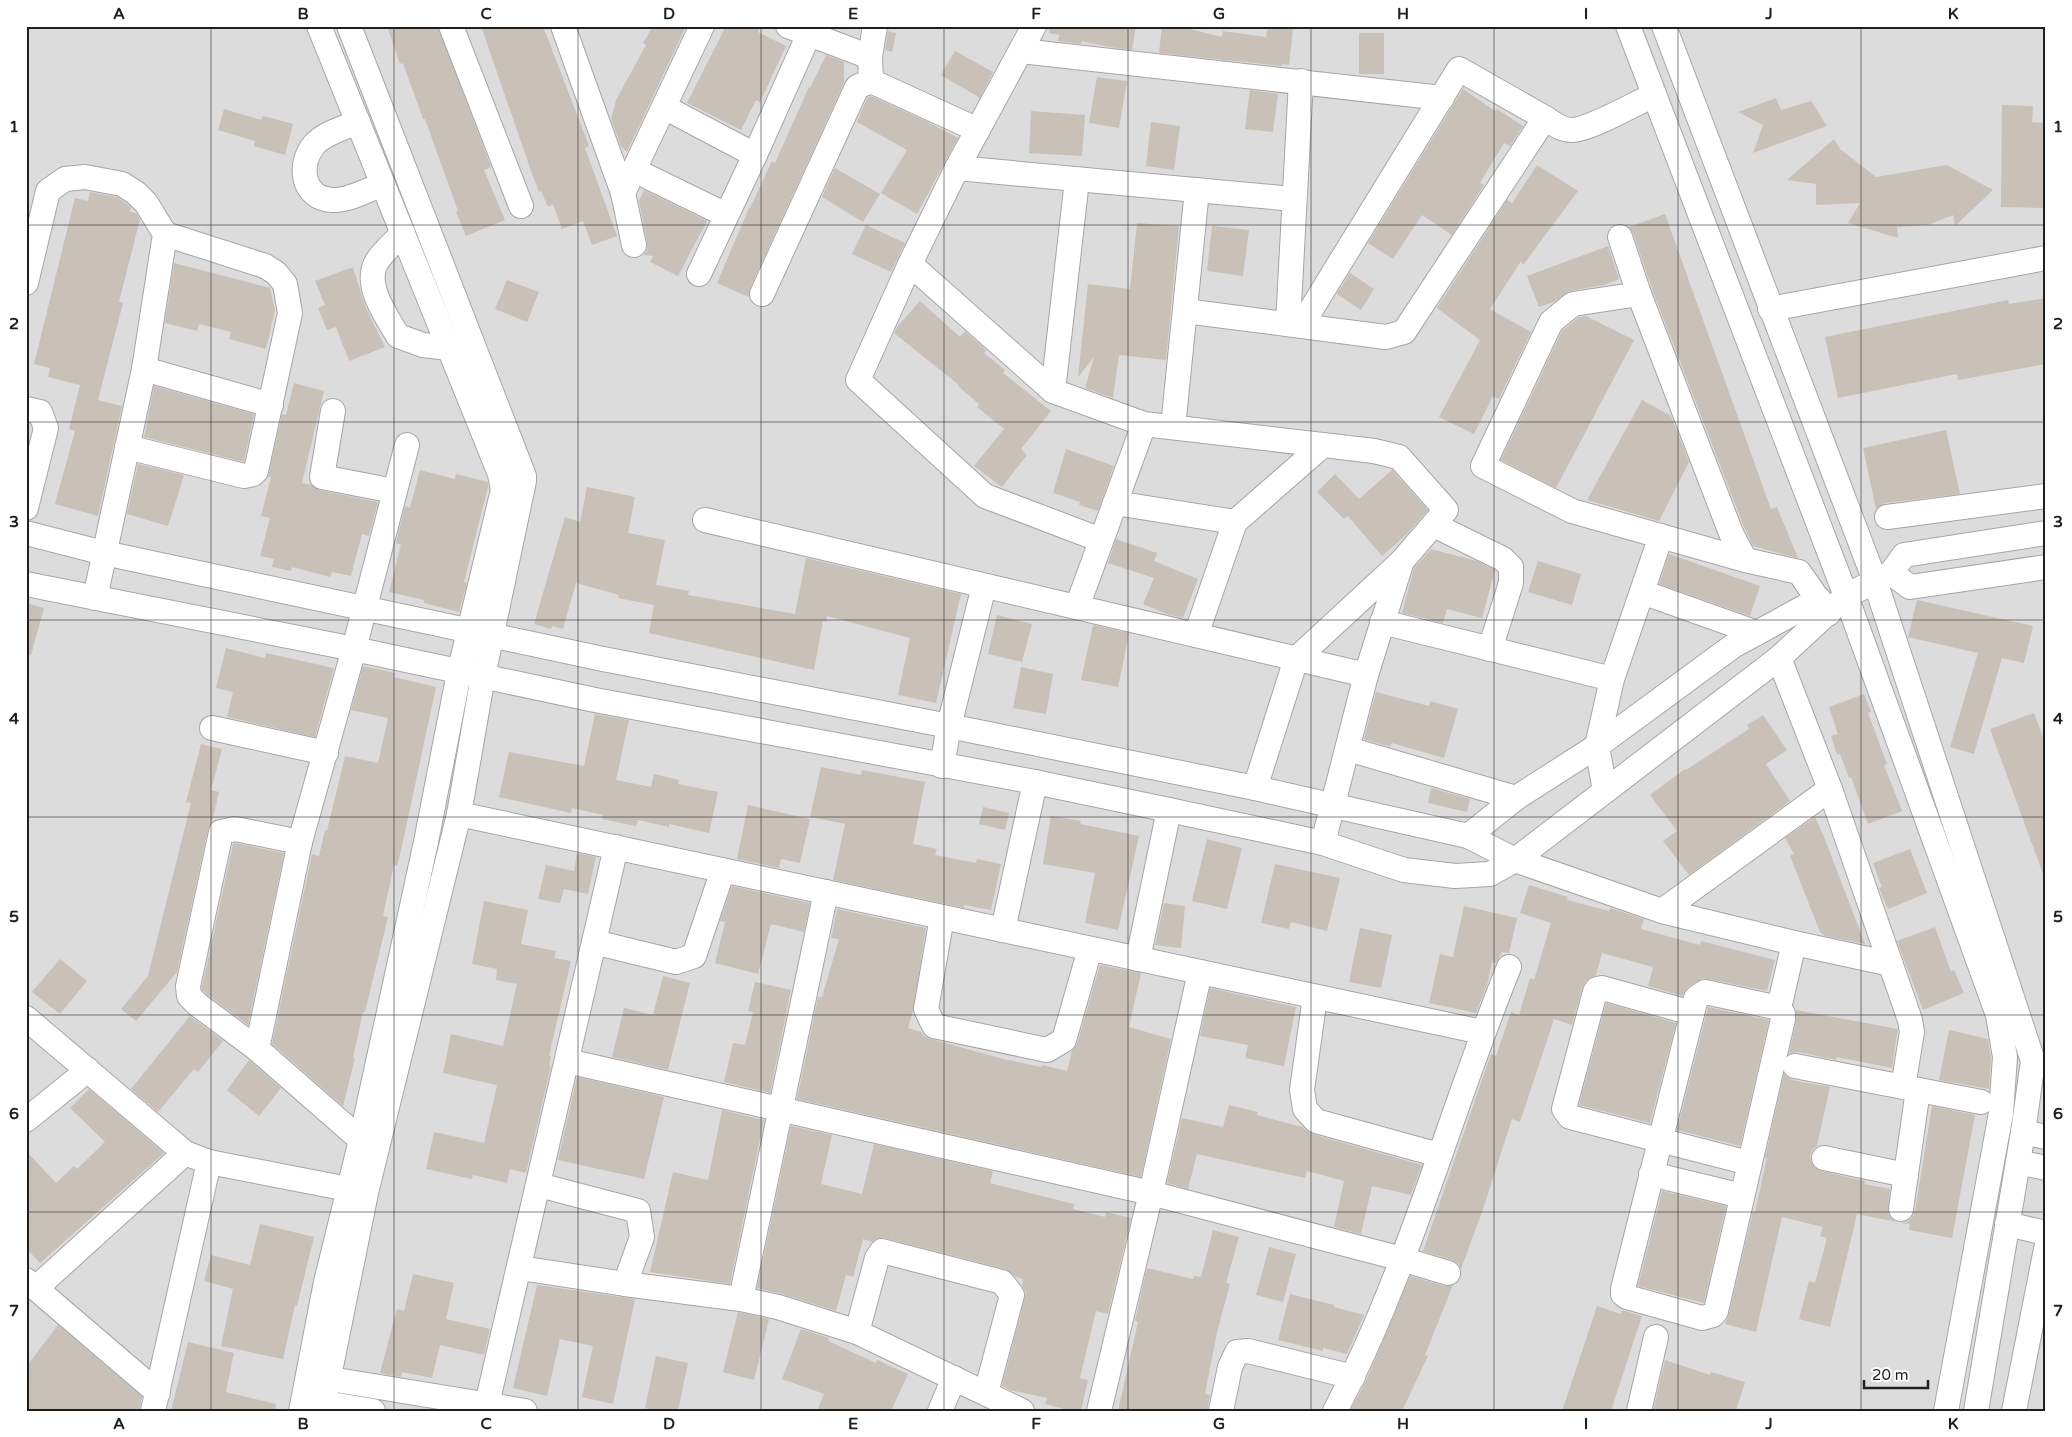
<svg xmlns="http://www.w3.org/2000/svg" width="2072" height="1437" viewBox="0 0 2072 1437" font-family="'Varela Round',sans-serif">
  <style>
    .residential { fill: #dddcdc }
    .building { fill: #c9c0b7 }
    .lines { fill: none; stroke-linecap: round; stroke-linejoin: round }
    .minor-casing { stroke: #a6a6a6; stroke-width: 26 }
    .minor { stroke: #fff; stroke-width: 24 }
    .grid { fill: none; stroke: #1f1f1f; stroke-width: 1; stroke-opacity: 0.55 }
    .neatline { fill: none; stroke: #1f1f1f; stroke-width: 2 }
    .grid-label { font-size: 16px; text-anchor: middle; font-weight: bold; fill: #1f1f1f }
  </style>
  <rect width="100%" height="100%" fill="#f1ede5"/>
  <rect class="residential" x="26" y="26" width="2020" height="1385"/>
  <g class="building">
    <polygon points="387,26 438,26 491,167 484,170 505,220 466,236 456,212 458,211 425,119 423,119 403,63 400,64"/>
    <polygon points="481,26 543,26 589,146 585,148 617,236 592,245 583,221 562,229 553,204 548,207 541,191 539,192 531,171"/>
    <polygon points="653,26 686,26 627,152 621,146 611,119 616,100 646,45 643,43"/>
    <polygon points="726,26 761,26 758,32 786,46 760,102 756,100 741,130 687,103"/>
    <polygon points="1050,26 1136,26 1132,50 1109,47 1082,41 1081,44 1058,41 1059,35 1049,33"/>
    <polygon points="1162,26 1178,26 1222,37 1223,31 1266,37 1268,26 1293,29 1289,65 1282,64 1281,66 1159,53"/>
    <polygon points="888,31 896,33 892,52 885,50"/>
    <rect x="1359" y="33" width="25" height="41"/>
    <polygon points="955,51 993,72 980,98 941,75"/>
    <polygon points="826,55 844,62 844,83 750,288 749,297 717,283 749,208 750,208 772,161 775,163 809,87 810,88"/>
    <polygon points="1097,77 1127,81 1119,128 1089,123"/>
    <polygon points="1463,89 1495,111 1497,109 1523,126 1510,146 1504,143 1480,183 1484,185 1452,235 1422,215 1393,259 1368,243"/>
    <polygon points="1250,90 1278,94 1273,132 1245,129"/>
    <polygon points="871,96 928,122 958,138 917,214 881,193 907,150 857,122 867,98"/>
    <polygon points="1776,98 1781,110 1811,101 1827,126 1753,153 1763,125 1738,112"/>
    <polygon points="2002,105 2033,106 2032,122 2046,123 2046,208 2001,207"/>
    <polygon points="224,109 261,120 263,116 293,124 285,155 254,146 255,141 218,130"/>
    <polygon points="1031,111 1085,115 1082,156 1029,153"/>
    <polygon points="1151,122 1180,126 1174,170 1146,166"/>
    <polygon points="1834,139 1840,149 1876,177 1947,165 1993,190 1955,226 1953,215 1928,225 1897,227 1898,238 1848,223 1860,203 1816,205 1816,184 1787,180"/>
    <polygon points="1537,165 1578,191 1523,265 1521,261 1490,309 1531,332 1499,399 1493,396 1474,434 1439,417 1480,340 1437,308 1507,200 1512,203"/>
    <polygon points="835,168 880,194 863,222 822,197"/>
    <polygon points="644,190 707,221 678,276 650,262 653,256 644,255 647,249 647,242 639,201"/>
    <polygon points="90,192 117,197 127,204 131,207 130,212 136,213 140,219 119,302 123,303 98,400 122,406 98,516 55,504 75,431 69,429 80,385 48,377 50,368 34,364 75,198 88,201"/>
    <polygon points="1665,214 1771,509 1777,507 1798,558 1753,546 1744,527 1652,289 1633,233 1629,227"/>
    <polygon points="1137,223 1179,226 1166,360 1119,355 1113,398 1085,388 1094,357 1078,377 1088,284 1130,289"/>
    <polygon points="866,225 905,243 891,272 852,254"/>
    <polygon points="1212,226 1249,230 1243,276 1207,271"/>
    <polygon points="1608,246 1619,279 1604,285 1570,291 1554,302 1539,307 1527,276"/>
    <polygon points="174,263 270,288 275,310 266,349 229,339 231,332 199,324 197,331 165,323"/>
    <polygon points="353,267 365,306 385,347 349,361 336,327 327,330 318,308 325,305 315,281"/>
    <polygon points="1350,273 1374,289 1361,310 1337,294"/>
    <polygon points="507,280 539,292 527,322 495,309"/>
    <polygon points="2046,298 2046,364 1958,380 1957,374 1838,398 1825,337 2008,300 2009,304"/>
    <polygon points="920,301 960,337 965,331 986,350 984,353 1005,370 1003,373 1051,411 1021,449 1027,455 1002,487 974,466 1004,429 977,407 979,404 958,386 959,385 894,333 897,327"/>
    <polygon points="1586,316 1634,340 1556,488 1501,460 1562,331 1579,317"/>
    <polygon points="294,383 324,391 302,483 312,485 319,490 378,502 369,536 362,534 351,576 332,572 330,577 292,567 291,571 272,567 274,559 260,556 270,518 261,516 271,477 268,477 282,414 286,415"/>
    <polygon points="154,386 254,414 244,462 144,437"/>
    <polygon points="1642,400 1671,416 1689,462 1659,521 1587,500"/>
    <polygon points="1946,430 1960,494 1885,503 1876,509 1863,448"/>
    <polygon points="1066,449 1114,466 1098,511 1079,505 1080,502 1053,493"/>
    <polygon points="138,464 184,475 168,526 127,514"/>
    <polygon points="420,470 455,479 456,474 488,482 488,487 464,582 467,583 459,612 424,603 424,600 389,592 401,545 396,543 405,506 410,508"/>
    <polygon points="1392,470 1428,510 1407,534 1382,556 1348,516 1344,519 1317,492 1335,474 1359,499"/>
    <polygon points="587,487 635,497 628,533 665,540 656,585 689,591 688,595 795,614 806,558 961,594 936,703 898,695 910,638 827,616 826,622 823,621 814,670 649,633 654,605 618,598 619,595 576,583 563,629 552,626 551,629 534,624 565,517 580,522"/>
    <polygon points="1116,539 1157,553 1154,561 1198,579 1183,618 1167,614 1143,604 1154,578 1108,563"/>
    <polygon points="1431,549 1477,561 1495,570 1482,618 1447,609 1443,623 1402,613 1414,568"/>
    <polygon points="1669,554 1760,586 1750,616 1659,584"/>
    <polygon points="1538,561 1581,574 1572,605 1528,592"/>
    <polygon points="1917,600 2033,626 2024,663 2002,658 1974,754 1950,747 1978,653 1908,637"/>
    <polygon points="26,603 44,608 31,655 26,654"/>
    <polygon points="997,615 1032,624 1022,662 988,654"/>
    <polygon points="1093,625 1129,633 1118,687 1081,680"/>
    <polygon points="226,648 265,658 266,653 334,668 315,737 227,717 233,692 216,688"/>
    <polygon points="363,666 395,673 394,677 436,687 402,846 397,866 394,865 383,916 388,917 365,1012 363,1012 353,1058 355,1058 343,1106 272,1044 312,854 319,856 325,830 327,831 345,756 378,763 388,718 351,710"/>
    <polygon points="1021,667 1053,674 1046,714 1013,708"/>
    <polygon points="1376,692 1429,706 1430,701 1458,709 1444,758 1392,743 1390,747 1364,739"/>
    <polygon points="1864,694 1871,712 1868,713 1887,764 1884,765 1902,811 1868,824 1851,777 1849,778 1840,754 1837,755 1831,736 1838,734 1829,707"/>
    <polygon points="2034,713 2046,745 2046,876 2044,877 1990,729"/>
    <polygon points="595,714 629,720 616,780 651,787 654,774 679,780 678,784 718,792 709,833 669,824 669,827 638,820 636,826 602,819 603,815 572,808 571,813 499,797 509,752 584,766"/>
    <polygon points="1763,715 1787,750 1766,764 1790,801 1689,875 1663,841 1677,831 1650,795 1685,769 1686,770 1749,729 1747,725"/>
    <polygon points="201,744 222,749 211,790 219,792 212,822 208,829 177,972 136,1021 121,1009 148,976 191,803 186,802"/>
    <polygon points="821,767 861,775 862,770 925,782 913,844 937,849 935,855 976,863 977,859 1001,864 991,910 964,905 964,908 833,880 845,824 810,817"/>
    <polygon points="1431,788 1470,799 1467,812 1428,803"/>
    <polygon points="748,805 810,819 800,863 781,859 779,868 737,859"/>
    <polygon points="983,807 1009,813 1005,830 979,824"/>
    <polygon points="1051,816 1081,821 1080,824 1139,836 1118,930 1085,923 1095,873 1043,864"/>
    <polygon points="1815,817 1824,837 1865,944 1825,936 1820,932 1790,856 1794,854 1785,838"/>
    <polygon points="1207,839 1242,848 1227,909 1192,901"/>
    <polygon points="235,843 284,853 248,1025 208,995 202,990 202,987 233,844"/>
    <polygon points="1910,849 1927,893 1888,909 1879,888 1882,887 1873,863"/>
    <polygon points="577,853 596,857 588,894 564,889 560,903 538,899 546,865 574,871"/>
    <polygon points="1275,864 1340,878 1327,931 1291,922 1289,929 1261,923"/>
    <polygon points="1529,885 1568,897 1567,900 1609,911 1610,908 1644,919 1641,929 1700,945 1701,941 1775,960 1767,991 1703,978 1688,987 1682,996 1648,986 1653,967 1602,953 1596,975 1586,981 1582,988 1572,1025 1554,1019 1520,1122 1512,1119 1483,1209 1461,1269 1458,1263 1452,1260 1423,1251 1491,1054 1496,1056 1511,1012 1519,1015 1530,978 1534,980 1551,923 1520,913"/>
    <polygon points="732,886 810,903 804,932 771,924 758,974 715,963 725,922 720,921"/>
    <polygon points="484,901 528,910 521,944 556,951 554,958 571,961 549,1056 551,1056 549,1066 551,1066 526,1173 510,1169 507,1183 473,1175 472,1179 426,1169 434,1132 484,1143 497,1085 443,1073 451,1034 503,1046 517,984 496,980 497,969 472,964"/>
    <polygon points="1164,903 1185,906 1181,948 1155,945"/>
    <polygon points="1464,906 1517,918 1509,953 1502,952 1496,963 1492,962 1487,985 1476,1013 1429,1003 1440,954 1453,957"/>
    <polygon points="837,909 926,928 913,1011 908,1028 921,1032 923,1036 931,1039 1003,1059 1042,1067 1042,1065 1067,1071 1072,1051 1077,1044 1100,965 1141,973 1129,1027 1171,1039 1141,1177 797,1099 818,997 822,997 839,939 831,938"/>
    <polygon points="1935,927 1951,972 1954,970 1964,993 1923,1010 1897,941"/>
    <polygon points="1360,928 1392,935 1381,988 1349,982"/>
    <polygon points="60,959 87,981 60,1014 32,992"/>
    <polygon points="663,976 690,983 668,1070 612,1057 624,1008 653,1015"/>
    <polygon points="755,982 791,990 770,1093 724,1082 733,1043 745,1045 753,1012 748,1011"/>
    <polygon points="1210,988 1296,1007 1284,1066 1245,1058 1248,1045 1200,1036"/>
    <polygon points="1606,1003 1676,1023 1650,1123 1579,1105"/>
    <polygon points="1708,1007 1769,1020 1740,1146 1677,1130"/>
    <polygon points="1796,1010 1898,1029 1892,1068 1837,1057 1836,1060 1798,1052 1789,1054 1796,1022"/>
    <polygon points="190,1016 223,1041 198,1072 194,1069 158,1112 131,1089"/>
    <polygon points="1949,1030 1988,1039 1991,1058 1989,1089 1939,1080"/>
    <polygon points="249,1060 281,1088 259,1116 227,1090"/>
    <polygon points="1784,1074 1792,1080 1830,1087 1817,1146 1813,1149 1810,1156 1811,1162 1815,1168 1821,1171 1865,1181 1864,1184 1890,1189 1888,1214 1892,1219 1897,1222 1857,1214 1830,1327 1799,1319 1809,1281 1815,1283 1827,1238 1820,1236 1823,1227 1782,1217 1756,1332 1725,1324 1729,1314 1753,1211 1755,1212 1767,1158 1765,1158"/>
    <polygon points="577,1077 664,1097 644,1179 558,1160"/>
    <polygon points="89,1089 164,1153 40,1263 26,1248 26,1151 56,1183 74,1166 77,1169 105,1142 70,1108"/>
    <polygon points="1229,1105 1258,1112 1257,1115 1302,1127 1312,1134 1422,1165 1411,1195 1372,1186 1361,1234 1334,1227 1344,1181 1307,1171 1305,1178 1197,1154 1188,1189 1167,1183 1182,1118 1223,1127"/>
    <polygon points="1932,1106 1975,1115 1952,1238 1909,1230 1910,1224 1900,1223 1907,1222 1911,1218 1915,1211"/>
    <polygon points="722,1110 764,1120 730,1284 650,1272 673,1172 708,1180"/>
    <polygon points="791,1126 832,1135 821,1184 862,1194 874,1144 993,1171 990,1183 1074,1204 1073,1209 1105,1217 1106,1212 1131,1218 1108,1314 1096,1311 1080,1378 1088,1380 1081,1411 1072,1411 1045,1404 1047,1398 1010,1390 1002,1386 1026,1293 1022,1285 1023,1279 1016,1277 1005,1269 885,1238 878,1238 872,1242 863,1239 853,1277 846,1275 836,1311 782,1294 757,1288"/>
    <polygon points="1662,1191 1726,1206 1704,1303 1638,1286"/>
    <polygon points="260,1224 314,1237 297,1306 295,1305 283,1359 221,1346 233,1289 204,1281 211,1255 250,1265"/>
    <polygon points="1213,1230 1239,1237 1226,1283 1230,1284 1217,1332 1205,1394 1210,1395 1207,1411 1118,1411 1138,1322 1135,1321 1147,1268 1193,1279 1194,1276 1201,1277"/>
    <polygon points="1269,1247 1296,1254 1283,1302 1256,1295"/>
    <polygon points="413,1274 454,1283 446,1319 490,1329 484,1355 440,1345 432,1378 402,1372 401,1377 380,1373 397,1309 404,1311"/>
    <polygon points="1410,1276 1444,1286 1453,1285 1425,1355 1428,1356 1402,1411 1350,1411 1366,1381"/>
    <polygon points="537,1285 635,1299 613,1404 582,1397 593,1346 560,1339 547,1396 513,1388"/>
    <polygon points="1290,1294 1334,1305 1334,1307 1364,1315 1347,1354 1323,1348 1323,1351 1278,1340"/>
    <polygon points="1597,1306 1621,1314 1622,1310 1642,1316 1611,1411 1562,1411"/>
    <polygon points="738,1312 769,1319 754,1380 723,1372"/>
    <polygon points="58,1325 142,1397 139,1411 26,1411 26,1367"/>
    <polygon points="801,1329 829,1338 828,1341 876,1363 877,1360 908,1374 891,1411 817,1411 824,1394 782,1379"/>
    <polygon points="188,1342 234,1353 226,1392 276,1404 275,1411 171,1411"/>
    <polygon points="656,1356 688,1363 678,1411 660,1411 645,1408"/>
    <polygon points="1665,1360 1710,1375 1711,1372 1745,1382 1736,1411 1653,1411"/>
  </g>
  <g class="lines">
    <defs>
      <g id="minor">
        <polyline points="451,26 521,206"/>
        <polyline points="563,26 623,193 634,245"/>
        <polyline points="788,26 870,57 871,81 978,130"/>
        <polyline points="1034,26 957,168 910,264 858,380 985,496 1101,540"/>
        <polyline points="1628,26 1846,596 1998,1015 2005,1057 2001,1113 1946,1411"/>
        <polyline points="1664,26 1875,581 2033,1061 2023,1132 1976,1411"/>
        <polyline points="1021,51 1442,98"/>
        <polyline points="870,57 875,26"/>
        <polyline points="664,107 755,155"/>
        <path d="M1545,118c8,5 17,13 28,12 18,-1 63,-27 81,-35"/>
        <path d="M358,122c-14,6 -34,11 -44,23 -17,20 -11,54 18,55 16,1 36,-10 51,-16"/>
        <polyline points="957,168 1293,199"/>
        <polyline points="634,170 726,215"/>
        <polyline points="623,193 702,26"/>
        <path d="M403,233c-8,9 -21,19 -27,30 -12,23 11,54 22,73l25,9 26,3"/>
        <polyline points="1620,237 1639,294 1731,533 1745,560 1799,572 1828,614"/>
        <polyline points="910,264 1053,391 1144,424 1374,451 1399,457 1446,510 1402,561 1366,675 1323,843"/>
        <polyline points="699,274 755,155 809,34"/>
        <polyline points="26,283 48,191 65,179 85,177 122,184 136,193 146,203 165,234 144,369 95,598"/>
        <polyline points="762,294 857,87 871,81"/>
        <polyline points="1639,294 1573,304 1551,322 1483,466 1572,511 1745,560"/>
        <polyline points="1770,309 2046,258"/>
        <polyline points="1185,311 1386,337 1404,332 1545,118 1459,69 1301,326"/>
        <polyline points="1288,324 1301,81"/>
        <polyline points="144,369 271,405"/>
        <polyline points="1053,391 1077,180"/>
        <polyline points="26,409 40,412 46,428 26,508"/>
        <polyline points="333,411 322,477 394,491"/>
        <polyline points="1173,427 1197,190"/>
        <polyline points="127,447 244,476 253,474 256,471 290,313 285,284 276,273 265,266 165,234"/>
        <polyline points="1115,503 1235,522"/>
        <polyline points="1887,517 2046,496"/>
        <polyline points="705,520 1366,675"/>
        <polyline points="1434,525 1503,559 1511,567 1511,583 1490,649"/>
        <polyline points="26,533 104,553 603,659 949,726 1255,788 1468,836 1515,860 1662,911 1794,943 1891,964"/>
        <polyline points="1891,573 1910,587 2046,567"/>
        <polyline points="26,584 354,649 595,700 1035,782 1169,810 1323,843 1404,870 1455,876 1490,874 1515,860 1779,658 1846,596 1891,573 1904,555 2046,533"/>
        <polyline points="1642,592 1757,633"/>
        <polyline points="1077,607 1144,424"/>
        <polyline points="1382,622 1612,679"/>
        <polyline points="1196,635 1235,522 1323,445"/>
        <polyline points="1779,658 1830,789 1910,1020 1912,1032 1903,1087"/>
        <polyline points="212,728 326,753"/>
        <polyline points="1348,749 1516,798"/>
        <polyline points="942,766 949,726 984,586"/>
        <polyline points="1255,788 1296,659 1401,562"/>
        <polyline points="1605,791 1597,746 1612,679 1661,536"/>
        <polyline points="459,814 1482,1032"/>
        <polyline points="1468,836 1516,798 1597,746 1733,646 1819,599"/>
        <polyline points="1662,911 1830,789"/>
        <polyline points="942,917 926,1009 934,1026 1047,1050 1064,1040 1090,949"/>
        <polyline points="1003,930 1035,782"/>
        <polyline points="594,942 676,962 694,956 723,870"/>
        <polyline points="1138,959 1169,810"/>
        <polyline points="1315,997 1302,1090 1305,1109 1316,1121 1439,1155"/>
        <polyline points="1779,1008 1705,992 1696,998 1623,1289 1623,1294 1627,1297 1702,1318 1713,1315 1716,1311 1783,1019 1783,1014 1779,1008 1794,943"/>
        <polyline points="1692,1013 1602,988 1597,989 1595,992 1564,1109 1570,1117 1749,1163"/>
        <polyline points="26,1018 185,1153 209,1162 348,1189"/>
        <polyline points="257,1049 197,1004 189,996 188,986 220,837 221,832 235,829 300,842"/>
        <polyline points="567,1061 1151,1193 1402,1259 1448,1273"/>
        <polyline points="1795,1066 1981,1102"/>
        <polyline points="26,1120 88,1070"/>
        <polyline points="2023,1132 2046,1137"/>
        <polyline points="361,1140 257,1049 300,842 354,649 407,445"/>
        <polyline points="1824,1158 1906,1175"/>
        <polyline points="2018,1162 2046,1168"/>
        <polyline points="1651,1174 1742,1196"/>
        <polyline points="539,1185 638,1211 642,1237 625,1284"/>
        <polyline points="1901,1209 1918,1090"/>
        <polyline points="2007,1224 2046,1233"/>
        <polyline points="520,1268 625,1284 741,1299 778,1307 857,1332 1022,1411"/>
        <polyline points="26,1280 158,1393"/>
        <polyline points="36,1288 185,1153"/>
        <polyline points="741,1299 826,892"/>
        <polyline points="857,1332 877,1258 882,1251 1002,1282 1012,1295 986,1393"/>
        <polyline points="312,1376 525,1411"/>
        <polyline points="308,1400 373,1411"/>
        <polyline points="487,1404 616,847"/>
        <polyline points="153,1411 209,1162"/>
        <polyline points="301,1411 326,1282 361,1140 426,842 459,673 503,490 500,474 319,26"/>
        <polyline points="322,1411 366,1193 459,814 483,676 524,481 524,476 349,26"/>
        <polyline points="940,1411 954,1378"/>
        <polyline points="1099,1411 1151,1193 1200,972"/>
        <polyline points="1221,1411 1230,1367 1237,1352 1248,1351 1353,1377"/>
        <path d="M1335,1411c74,-141 114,-297 174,-444"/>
        <polyline points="1639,1411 1656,1337"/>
        <polyline points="2014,1411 2046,1249"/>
      </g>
    </defs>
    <use href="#minor" class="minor-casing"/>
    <use href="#minor" class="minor"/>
  </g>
  <path class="grid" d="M211,26v1385M394,26v1385M578,26v1385M761,26v1385M944,26v1385M1128,26v1385M1311,26v1385M1494,26v1385M1678,26v1385M1861,26v1385M26,225h2020M26,422h2020M26,620h2020M26,817h2020M26,1015h2020M26,1212h2020"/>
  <rect width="2072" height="1437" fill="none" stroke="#ffffff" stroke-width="55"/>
  <path d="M1864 1380v8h64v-8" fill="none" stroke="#1f1f1f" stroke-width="2.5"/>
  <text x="1872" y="1380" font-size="15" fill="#1f1f1f" stroke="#ffffff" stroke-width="4" paint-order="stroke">20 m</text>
  <rect x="28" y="28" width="2016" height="1382" class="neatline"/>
  <g class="grid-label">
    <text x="119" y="19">A</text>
    <text x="303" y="19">B</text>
    <text x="486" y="19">C</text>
    <text x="669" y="19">D</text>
    <text x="853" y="19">E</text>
    <text x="1036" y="19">F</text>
    <text x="1219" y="19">G</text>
    <text x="1403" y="19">H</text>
    <text x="1586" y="19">I</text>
    <text x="1769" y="19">J</text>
    <text x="1953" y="19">K</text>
    <text x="14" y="132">1</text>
    <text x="2058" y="132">1</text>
    <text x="14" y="329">2</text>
    <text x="2058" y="329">2</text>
    <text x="14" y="527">3</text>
    <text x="2058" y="527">3</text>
    <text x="14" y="724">4</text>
    <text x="2058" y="724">4</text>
    <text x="14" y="922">5</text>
    <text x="2058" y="922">5</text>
    <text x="14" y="1119">6</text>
    <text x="2058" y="1119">6</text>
    <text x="14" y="1316">7</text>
    <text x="2058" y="1316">7</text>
    <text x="119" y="1429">A</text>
    <text x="303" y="1429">B</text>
    <text x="486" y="1429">C</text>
    <text x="669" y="1429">D</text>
    <text x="853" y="1429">E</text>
    <text x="1036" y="1429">F</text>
    <text x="1219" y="1429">G</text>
    <text x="1403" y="1429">H</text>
    <text x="1586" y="1429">I</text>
    <text x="1769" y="1429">J</text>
    <text x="1953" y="1429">K</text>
  </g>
</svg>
